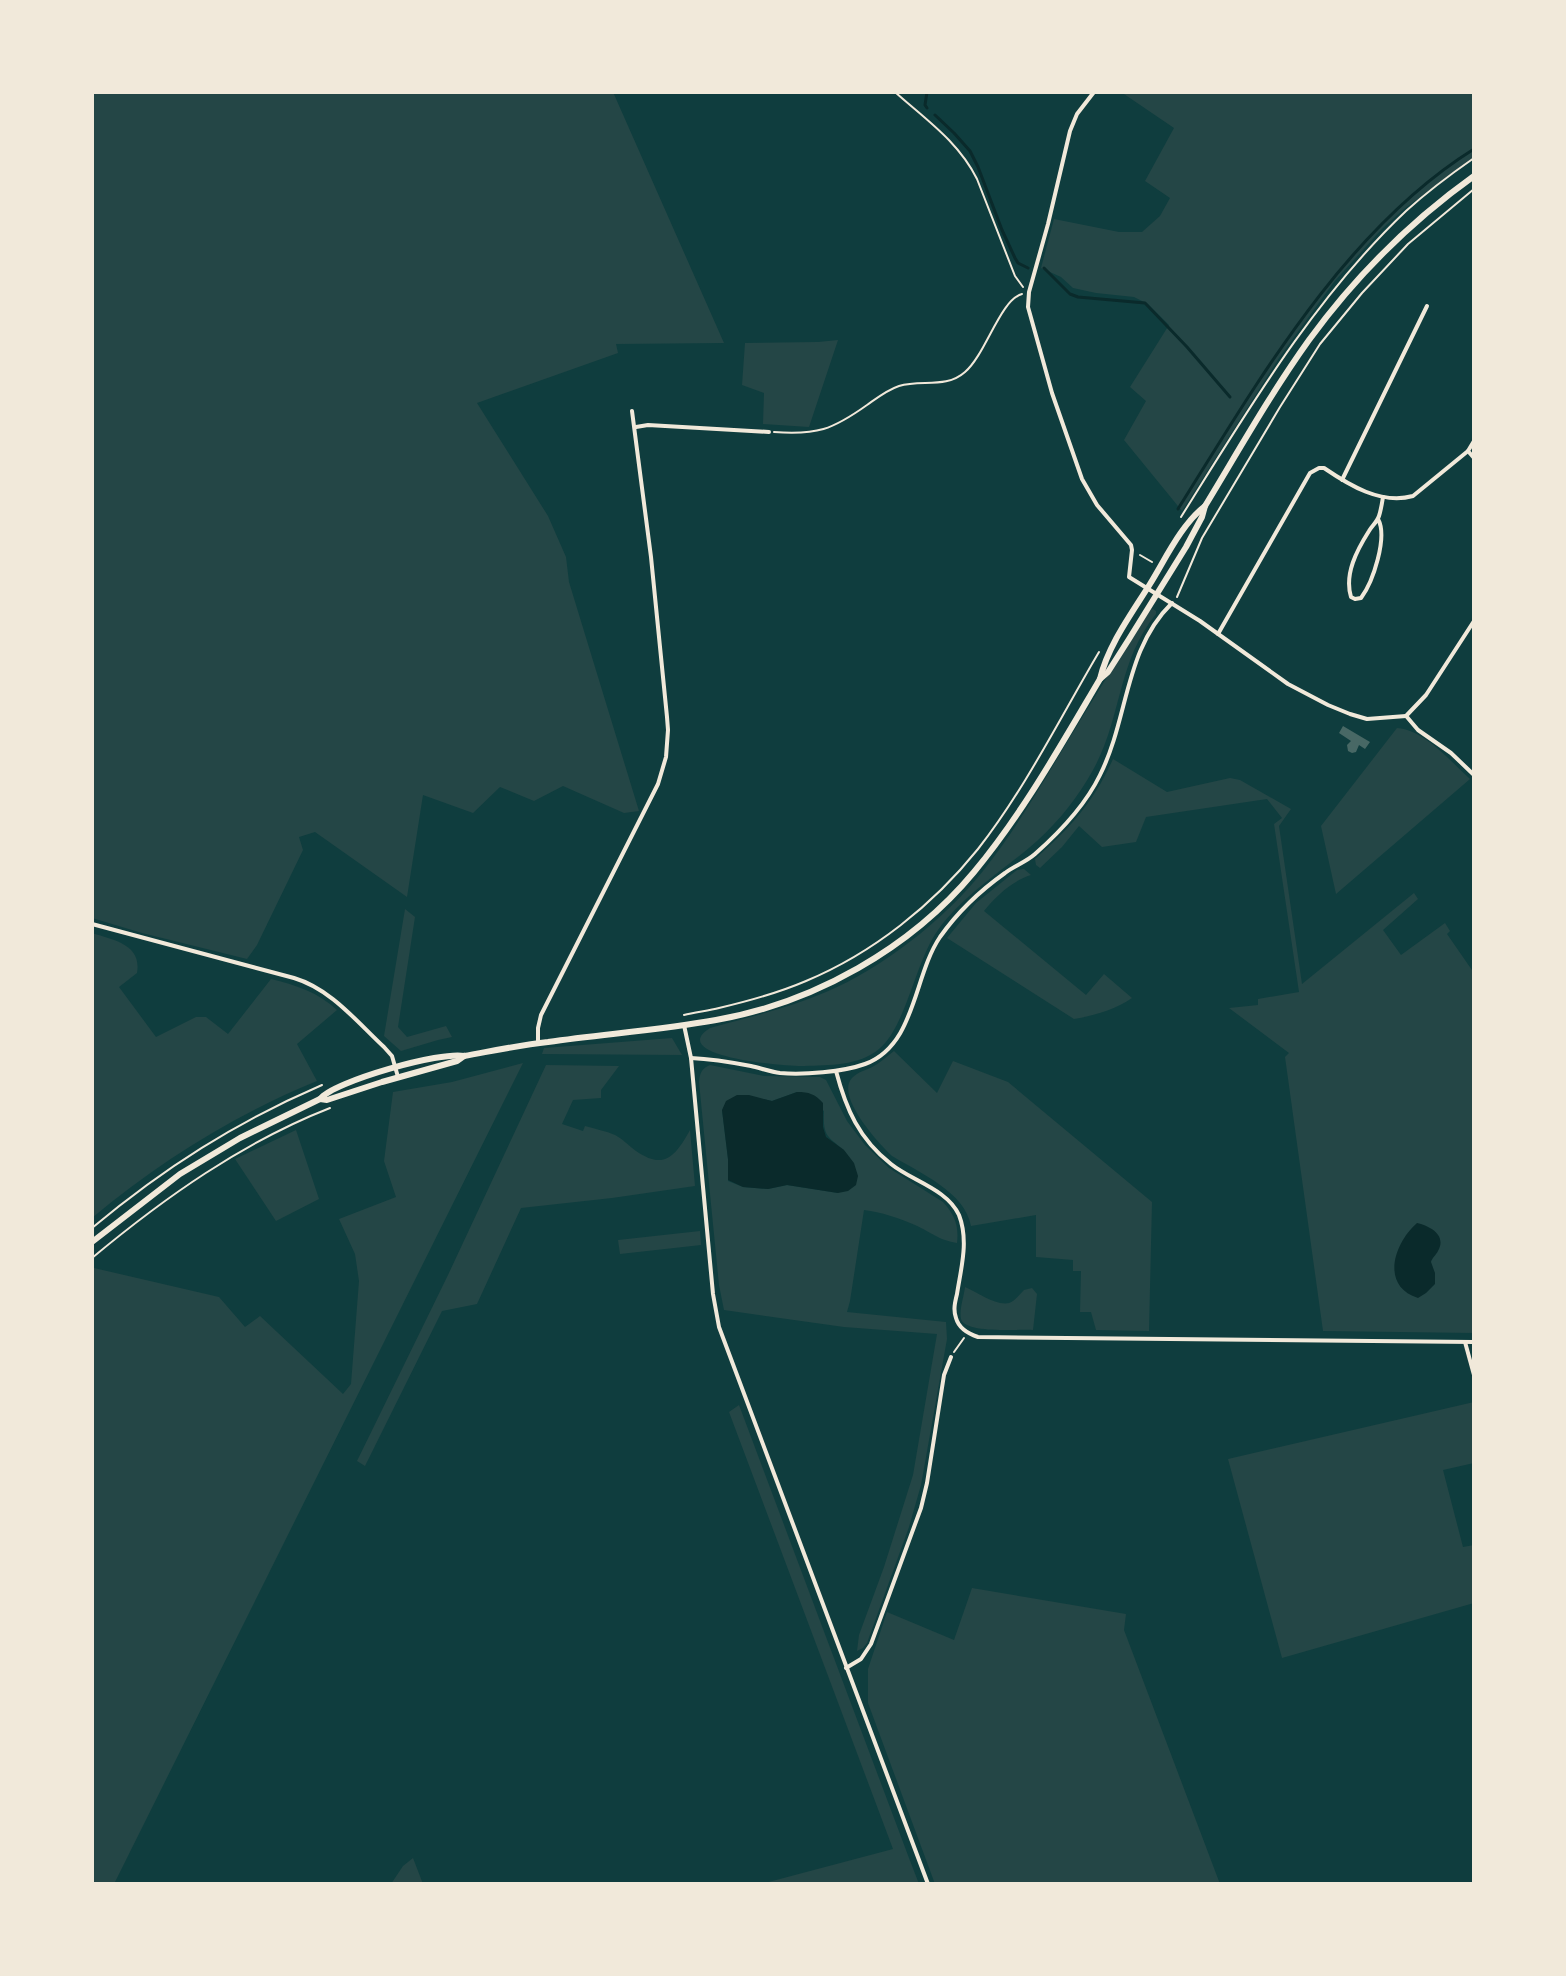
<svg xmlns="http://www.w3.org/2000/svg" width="1566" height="1976" viewBox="0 0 1566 1976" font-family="'Asap Condensed',sans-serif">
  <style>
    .green { fill: #244646; fill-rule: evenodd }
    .water { fill: #0a2a2b }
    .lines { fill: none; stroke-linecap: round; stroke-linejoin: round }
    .stream { stroke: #0a2a2b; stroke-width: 3 }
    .building { fill: #486865 }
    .path { stroke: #f1e9da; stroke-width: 2 }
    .minor { stroke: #f1e9da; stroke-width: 4 }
    .secondary { stroke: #f1e9da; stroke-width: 6 }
  </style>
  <rect width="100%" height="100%" fill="#0f3d3e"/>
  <g class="green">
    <polygon points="92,92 613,92 724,343 616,344 618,353 477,403 548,516 566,557 569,582 639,811 624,813 563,786 534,801 500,787 473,813 423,795 407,897 315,832 299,837 303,850 257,945 247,959 142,933 92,918"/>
    <polygon points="1121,92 1474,92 1474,157 1404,209 1382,229 1334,282 1279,358 1182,511 1124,440 1146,401 1130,387 1169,325 1148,304 1134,297 1096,293 1073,288 1061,277 1041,268 1054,219 1119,232 1142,232 1160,216 1170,198 1145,181 1174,128"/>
    <polygon points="838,340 809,427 763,424 764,393 742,385 745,343 818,342"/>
    <path d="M1153,609l3,2v3c-39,48 -34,104 -63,156 -15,27 -33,50 -56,71 -34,30 -72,52 -99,89 -23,32 -32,97 -59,119 -20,17 -50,16 -75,17 -13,1 -140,-9 -94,-38 39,-11 79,-20 116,-36 57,-24 119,-73 157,-121 32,-40 57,-84 83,-127 27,-45 55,-90 84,-134z"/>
    <path d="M1397,728c28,2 53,33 73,51l-134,115 -15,-68z"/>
    <path d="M1113,759l54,33 63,-14 10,2 51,29 -12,17 23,158 112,-91 4,6 -35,31 18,25 44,-32 5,8 -3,3 27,39v360l-151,-2 -38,-274 4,-4 -60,-45 29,-3v-6l41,-7 -25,-168 8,-6 -15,-19 -121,18 -10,25 -34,5 -23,-21 -17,21 -22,21 -4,-3 -1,-6c36,-32 58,-56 78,-100z"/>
    <path d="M1024,869l7,6c-19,6 -35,21 -47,36l102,84 18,-21 28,24c-15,11 -39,18 -58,21l-127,-81 29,-35 41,-33z"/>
    <polygon points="405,909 415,917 398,1027 407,1037 446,1026 452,1037 438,1040 401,1051 384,1036"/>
    <path d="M92,933c21,7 50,11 45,40l-18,14 37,50 40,-20h10l22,17 43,-55c24,6 47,13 66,31l-40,34 20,37c-83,34 -157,80 -225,137v-105l2,-1 -2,-3z"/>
    <polygon points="672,1038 682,1055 542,1054 544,1048"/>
    <path d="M894,1051l43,42 16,-32 55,21 144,120 -3,129 -53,-1 -5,-18h-11l1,-41h-8v-11l-37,-3v-42l-65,11c-6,-34 -51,-53 -79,-70 -13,-12 -57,-60 -40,-78 5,-6 15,-8 22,-12 7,-4 13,-10 20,-15z"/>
    <polygon points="523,1063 114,1884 92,1884 92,1270 94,1268 219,1297 245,1327 260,1316 343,1394 351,1384 359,1281 355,1254 339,1219 396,1197 384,1161 393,1092 452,1082"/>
    <path d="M546,1065l73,1 -18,24v8l-28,2 -11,24 21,7 2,-5c10,3 21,5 30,9 8,4 14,11 21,16 29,20 40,4 54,-21l5,56 -83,12 -91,10 -44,96 -35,7 -77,155 -8,-5 91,-186z"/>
    <path d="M710,1065l54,11 56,1 6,3 21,41 18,24 24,23 54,34c12,13 16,24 14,41 -21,-4 -24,-10 -42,-18 -16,-7 -34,-13 -51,-15l-14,91 -3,11 99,10 1,17 -26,146 -12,42 -42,116 -4,5 -6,3 2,-16 25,-68 29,-92 24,-141 -93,-7 -120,-17 -5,-25 -20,-203c1,-9 2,-13 11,-17zM797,1092l27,19c-1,24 2,25 20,39l-6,43 -51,-8 -19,4 -25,-2 -15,-6v-22l-6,-49 41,-11 9,2z"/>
    <polygon points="296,1130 319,1199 276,1221 235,1159"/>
    <polygon points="700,1231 701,1245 620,1254 618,1240"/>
    <path d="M965,1287c12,5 31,19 44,16 6,-2 11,-9 15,-13l8,-2 5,6 -4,36c-14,-1 -68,4 -72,-11 -2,-9 3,-23 4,-32z"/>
    <polygon points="1474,1402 1474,1463 1443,1470 1463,1547 1474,1545 1474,1603 1282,1658 1228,1459"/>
    <polygon points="739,1405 909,1858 919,1884 761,1884 893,1849 729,1412"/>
    <polygon points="972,1588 1126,1614 1124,1630 1220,1884 935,1884 868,1703 868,1669 887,1612 954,1640"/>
    <polygon points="413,1858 423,1884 391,1884 403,1866"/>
  </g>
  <g class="water">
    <path d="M797,1092c12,0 18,2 26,11v24l3,10 18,13 10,13 4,13 -2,9 -8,6 -10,2 -51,-8 -19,4 -25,-2 -15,-7v-21l-6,-49 4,-9 11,-6h12l23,6z"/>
    <path d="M1417,1223c13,3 30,12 21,28 -2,4 -6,7 -7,11l4,11v11l-9,9 -8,5c-38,-12 -24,-55 -1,-75z"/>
  </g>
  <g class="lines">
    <g class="stream">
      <polyline points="927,108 925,105 927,92"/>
      <polyline points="935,115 954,133 970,151 978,167 1002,230 1015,258 1018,263 1028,268"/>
      <polyline points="1044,268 1070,294 1078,297 1145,303 1187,347 1230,397"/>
      <path d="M1178,509c79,-126 166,-279 296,-360"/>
    </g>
  </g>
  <polygon class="building" points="1343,726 1370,742 1365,749 1359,745 1356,752 1352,753 1348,751 1347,745 1351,741 1339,733"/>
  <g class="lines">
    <g class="path">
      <path d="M895,92c30,27 63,49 82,87l38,97 8,11"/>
      <path d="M774,432c43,3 58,-2 93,-27 10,-7 20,-15 32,-19 22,-7 47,3 66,-14 21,-18 35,-72 57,-78"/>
      <path d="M1181,517c67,-107 133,-219 225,-306 21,-19 45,-37 68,-53"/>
      <polyline points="1140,555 1152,562"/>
      <polyline points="1177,597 1202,538 1280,407 1320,344 1362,293 1408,244 1474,189"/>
      <path d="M684,1015c10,-3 24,-4 35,-7 30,-7 59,-15 87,-27 67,-28 127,-76 172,-132 47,-60 82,-131 121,-197"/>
      <path d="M92,1228c72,-60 144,-106 230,-143"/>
      <path d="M92,1258c72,-60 151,-116 238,-150"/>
      <polyline points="954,1352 964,1338"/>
    </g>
    <g class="minor">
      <polyline points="1094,92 1077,114 1070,131 1048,224 1029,292 1028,307 1052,393 1082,479 1097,505 1131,545 1132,550 1129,577 1200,621 1288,684 1328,705 1350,714 1367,719 1406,716"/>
      <polyline points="636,427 648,425 769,432"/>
      <polyline points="1474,441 1468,451 1474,458"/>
      <polyline points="1342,480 1427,306"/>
      <path d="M1378,519c10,18 -5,63 -17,79l-6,1 -4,-2c-7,-23 6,-47 18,-66 3,-5 8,-9 10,-15 2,-6 3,-13 4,-19"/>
      <path d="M1218,634l92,-161 9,-5h5c25,17 57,37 89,28l55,-45"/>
      <polyline points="1406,716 1426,695 1474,621"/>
      <polyline points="1407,717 1418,730 1451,753 1474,775"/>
      <path d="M92,924l202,54c37,11 63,44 90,69l8,9 6,21"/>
      <polyline points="684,1025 691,1058 713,1294 719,1327 928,1884"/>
      <polyline points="538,1043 538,1028 541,1015 658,784 666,757 668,730 667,717 651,557 632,411"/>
      <path d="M691,1058c20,1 39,4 60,8 9,2 20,6 29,7 23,2 63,-1 85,-9 51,-19 48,-87 75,-127 17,-24 41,-47 65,-64 9,-7 21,-11 30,-19 26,-23 50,-48 65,-79 29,-58 24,-125 72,-172"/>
      <path d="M836,1071c10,38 23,68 55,93 21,17 56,25 68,51 10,26 2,53 -2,79 -2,8 -4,16 -1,24 3,11 13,16 22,19l496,5"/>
      <polyline points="1465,1342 1474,1375"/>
      <polyline points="846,1668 861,1659 871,1644 921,1508 927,1483 944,1375 951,1357"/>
    </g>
    <g class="secondary">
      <path d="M1100,679l8,-7 21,-33 57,-92 16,-30 3,-11c34,-56 66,-113 104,-166 46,-63 102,-119 165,-164"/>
      <polyline points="320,1099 327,1100 382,1082 457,1061 464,1056"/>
      <path d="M92,1242l88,-68 60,-36 80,-39c14,-18 122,-48 144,-43 28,-5 56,-11 84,-14 56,-8 113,-12 168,-22 98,-17 195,-72 258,-148 49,-59 87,-127 126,-193 8,-34 32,-66 50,-95 16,-26 31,-59 55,-78"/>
    </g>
  </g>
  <rect width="1566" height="1976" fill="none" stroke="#f1e9da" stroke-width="188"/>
</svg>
